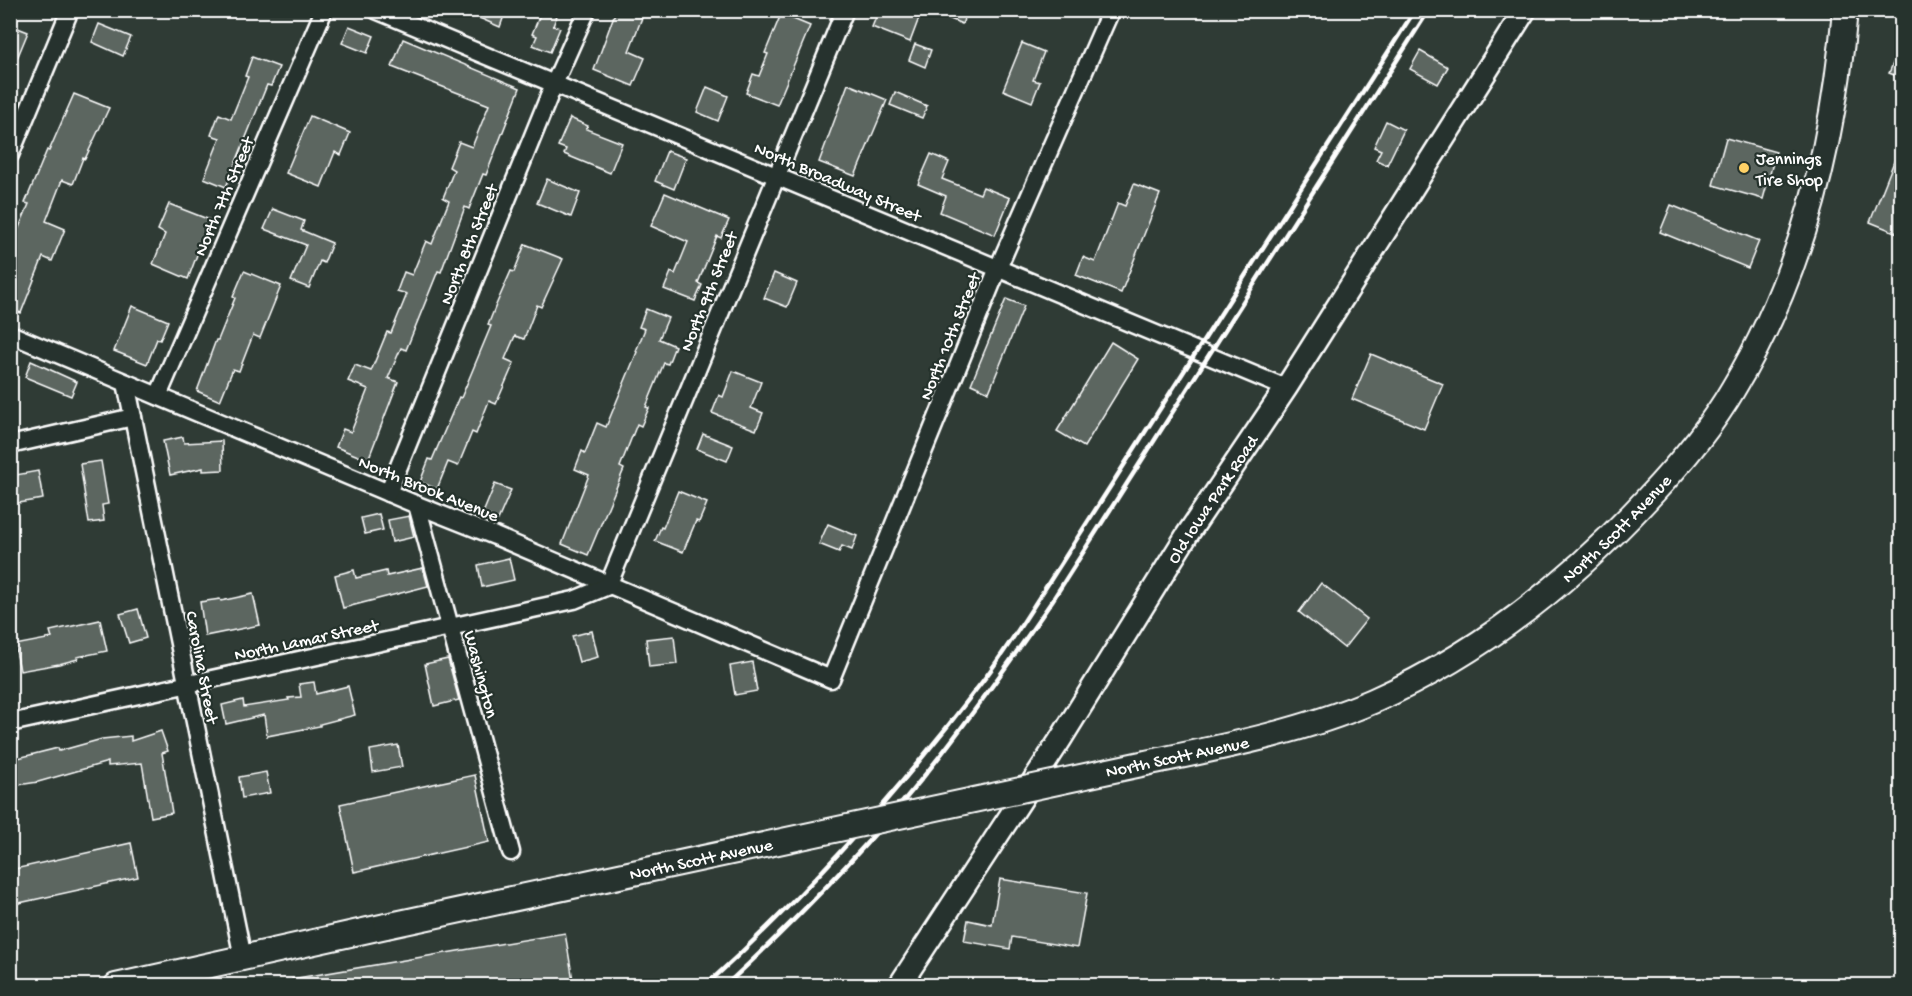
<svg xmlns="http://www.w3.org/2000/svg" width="1912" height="996" viewBox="0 0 1912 996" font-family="'Gochi Hand',sans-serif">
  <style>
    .building { fill: #5b6661; stroke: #fff; stroke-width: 1.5 }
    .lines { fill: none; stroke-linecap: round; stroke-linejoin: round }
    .minor-casing { stroke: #fff; stroke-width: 21 }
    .tertiary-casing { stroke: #fff; stroke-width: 26 }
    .secondary-casing { stroke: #fff; stroke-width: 28 }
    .minor { stroke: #26332d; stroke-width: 16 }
    .tertiary { stroke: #26332d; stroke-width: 21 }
    .secondary { stroke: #26332d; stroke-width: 24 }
    .rail { stroke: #fff; stroke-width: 4.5 }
    .secondary-bridge-casing { stroke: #fff; stroke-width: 28; stroke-linecap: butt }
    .secondary-bridge { stroke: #26332d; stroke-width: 24 }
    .poi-dot { fill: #ffd166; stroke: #26332d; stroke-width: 2 }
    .labels { text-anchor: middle; stroke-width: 4.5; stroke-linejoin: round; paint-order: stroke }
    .poi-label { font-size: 18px; fill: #fff; stroke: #26332d; text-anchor: start }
    .street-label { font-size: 18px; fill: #fff; stroke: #26332d }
  </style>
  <rect width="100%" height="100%" fill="#2f3b35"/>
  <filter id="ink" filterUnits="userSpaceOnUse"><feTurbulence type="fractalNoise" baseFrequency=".0167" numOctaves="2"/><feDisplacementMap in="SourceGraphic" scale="12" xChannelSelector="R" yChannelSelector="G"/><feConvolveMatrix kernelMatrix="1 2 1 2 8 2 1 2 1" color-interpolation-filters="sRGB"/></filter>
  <g filter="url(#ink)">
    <g class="building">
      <polygon points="461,10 506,10 500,27"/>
      <polygon points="542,10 559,10 553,26 560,28 550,52 533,45 537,36 532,34"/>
      <polygon points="616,10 645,10 629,51 645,58 633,86 594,70"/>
      <polygon points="879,10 922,10 910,42 872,27"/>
      <polygon points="929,10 968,10 962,24"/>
      <polygon points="781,14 810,26 777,105 746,93 753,74 759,76 768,54 765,53"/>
      <polygon points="99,24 131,37 123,56 92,42"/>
      <polygon points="10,25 28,32 11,73 10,72"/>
      <polygon points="349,26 374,36 367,53 342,43"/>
      <polygon points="403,39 520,88 486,175 483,174 469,209 465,207 441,272 438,271 406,350 401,348 388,378 398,382 368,460 336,447 343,429 351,432 368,389 348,381 355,365 371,371 387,332 391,333 407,294 397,291 404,272 412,275 426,241 432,244 449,201 443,198 454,170 449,167 459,142 472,147 489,105 392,67"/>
      <polygon points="1902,42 1902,78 1889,73"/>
      <polygon points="1022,43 1044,52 1033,80 1040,82 1032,102 1003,90"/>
      <polygon points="915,44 931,50 925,67 909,60"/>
      <polygon points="1420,51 1448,67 1438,84 1410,69"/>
      <polygon points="252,57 279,67 271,86 267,85 226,187 204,178 220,138 211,135 219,114 231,119 248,77 245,76"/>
      <polygon points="848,84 887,100 855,176 819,162"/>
      <polygon points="707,87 728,96 718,121 697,112"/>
      <polygon points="895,92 927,106 922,118 890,105"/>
      <polygon points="74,94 109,108 85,159 83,158 73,184 62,180 46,221 65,229 52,261 43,257 21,313 10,309 10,255 15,245 12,244 29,204 25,203 47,150 49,151"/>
      <polygon points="310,116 350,133 341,155 335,152 321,187 286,173"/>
      <polygon points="570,118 588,126 586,129 622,143 610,173 564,154 566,149 558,146"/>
      <polygon points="1386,121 1404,130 1387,165 1376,160 1381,150 1374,147"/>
      <polygon points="1726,138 1776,152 1763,199 1713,185"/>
      <polygon points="1901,144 1902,144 1902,235 1870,222"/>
      <polygon points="667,151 686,158 674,189 655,181"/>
      <polygon points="931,154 949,162 942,179 980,194 983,187 1010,198 995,235 940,212 946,196 918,184"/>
      <polygon points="547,179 580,193 571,217 537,203"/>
      <polygon points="1134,184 1160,194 1121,293 1076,275 1083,257 1095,262 1118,203 1125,206"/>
      <polygon points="665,193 729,220 721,238 717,236 698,283 702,285 695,301 664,289 671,272 675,274 688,242 651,226"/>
      <polygon points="169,204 210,220 188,279 153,264 165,234 158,230"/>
      <polygon points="1671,205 1759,241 1748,268 1660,232"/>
      <polygon points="273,209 304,221 301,230 332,243 324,263 320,261 309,288 291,281 306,245 264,229"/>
      <polygon points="525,244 563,259 541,307 537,305 524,339 515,336 505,359 514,363 496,404 489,401 476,434 472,432 458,466 448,462 437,489 420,482 429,459 432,460 459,397 461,398 491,326 488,325 496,305 511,271 514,272"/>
      <polygon points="244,271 281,286 260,338 253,335 239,371 233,369 220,401 197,391 216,340 218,340 235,298 233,297"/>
      <polygon points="774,273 797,283 787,307 764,298"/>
      <polygon points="1006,299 1024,306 989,392 971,384"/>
      <polygon points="132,306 168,321 160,340 157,339 147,364 114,351"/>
      <polygon points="646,309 668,318 659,339 675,346 668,364 664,363 646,407 649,408 641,426 637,424 620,467 624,469 588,555 562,544 589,475 575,469 582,451 585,453 597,423 606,427 637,352 636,351 645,329 639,327"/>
      <polygon points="1111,342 1138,359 1084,447 1057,431"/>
      <polygon points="1371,354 1443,384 1424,429 1352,399"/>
      <polygon points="31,361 77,382 71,396 25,377"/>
      <polygon points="733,371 761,382 751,408 763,413 756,430 712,413 719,395 723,397"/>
      <polygon points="703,434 733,446 727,461 697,449"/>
      <polygon points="183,437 184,443 222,441 223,470 203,471 203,468 170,475 163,441"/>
      <polygon points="101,461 108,504 102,505 104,521 89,523 80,464"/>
      <polygon points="38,471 43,499 13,504 10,476"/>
      <polygon points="495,484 511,490 498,520 483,513"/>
      <polygon points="678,491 707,503 699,522 696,521 683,552 655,541 661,527 663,528"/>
      <polygon points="379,514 383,530 365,534 361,518"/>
      <polygon points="409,516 414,537 392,542 388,520"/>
      <polygon points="828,524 857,536 852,550 842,546 839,552 819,544"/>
      <polygon points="509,558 514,580 482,587 478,565"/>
      <polygon points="423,568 428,586 343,608 335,575 354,570 356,578 386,571 387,576"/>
      <polygon points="1321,583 1367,619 1344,648 1299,612"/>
      <polygon points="253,594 260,625 205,636 200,602 220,599 221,601"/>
      <polygon points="138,609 146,638 129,643 120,614"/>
      <polygon points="100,620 107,651 77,657 78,659 59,664 20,671 15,645 52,638 50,631"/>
      <polygon points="592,631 598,657 579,662 572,636"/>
      <polygon points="674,636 677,664 649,667 646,639"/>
      <polygon points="448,659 459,700 434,706 425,664"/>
      <polygon points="752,662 757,691 735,695 730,666"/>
      <polygon points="314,682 316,694 348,686 355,715 320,724 320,726 267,736 264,715 226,724 222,705 243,700 244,707 289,700 288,698 301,697 299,684"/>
      <polygon points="161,731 168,751 162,753 172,813 151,817 142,763 108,766 108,762 38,782 12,786 10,760 58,748 59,751 102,739 131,736 131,741"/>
      <polygon points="398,745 402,767 373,772 370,750"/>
      <polygon points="266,772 270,793 242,798 239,777"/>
      <polygon points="475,775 489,842 354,872 340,804"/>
      <polygon points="131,843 138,877 10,905 10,870"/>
      <polygon points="1000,879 1087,893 1077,948 1012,937 1010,949 964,941 968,920 992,925"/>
      <polygon points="565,933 574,986 292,986 292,979"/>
    </g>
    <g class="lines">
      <defs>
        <g id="minor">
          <polyline points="376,10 1286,388"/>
          <polyline points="10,155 70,10"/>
          <polyline points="10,334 417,505 495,536 831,679 998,268 1111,10"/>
          <polyline points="126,383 243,958"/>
          <polyline points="158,396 324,10"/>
          <polyline points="10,445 133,417"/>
          <polyline points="388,493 554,84 587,10"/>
          <polyline points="417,505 511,852"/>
          <polyline points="10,723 574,600 608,586 845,10"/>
        </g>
        <g id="tertiary">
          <path id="s1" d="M899,986l161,-246 127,-205 99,-147 239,-378"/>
        </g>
        <g id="secondary">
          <path id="s2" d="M1146,763c77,-16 155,-31 227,-62 105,-46 196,-118 274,-202 31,-33 63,-70 86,-110 69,-114 101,-247 112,-379"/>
          <polyline points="116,986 386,926"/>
        </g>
      </defs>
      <use href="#minor" class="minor-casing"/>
      <use href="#tertiary" class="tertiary-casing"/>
      <use href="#secondary" class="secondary-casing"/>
      <use href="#minor" class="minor"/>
      <use href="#tertiary" class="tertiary"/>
      <use href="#secondary" class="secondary"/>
      <g class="rail">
        <path d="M705,986c102,-92 194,-195 277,-304 23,-30 43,-63 64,-95l369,-577"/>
        <path d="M725,986c69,-64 136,-132 195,-205 47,-58 90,-119 132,-180l377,-591"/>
      </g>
      <defs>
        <g id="secondary-bridge">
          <path id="s3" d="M386,926l760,-163"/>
        </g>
      </defs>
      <use href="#secondary-bridge" class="secondary-bridge-casing"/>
      <use href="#secondary-bridge" class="secondary-bridge"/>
    </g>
  </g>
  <circle class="poi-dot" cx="1744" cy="168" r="6"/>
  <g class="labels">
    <g class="poi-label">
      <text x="1756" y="164">Jennings<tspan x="1756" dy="21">Tire Shop</tspan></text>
    </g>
    <g class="street-label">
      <text transform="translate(838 181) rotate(23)" y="6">North Broadway Street</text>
      <text transform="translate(223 196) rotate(-67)" y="6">North 7th Street</text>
      <text transform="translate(468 244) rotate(-68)" y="6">North 8th Street</text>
      <text transform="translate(708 291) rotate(-68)" y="6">North 9th Street</text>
      <text transform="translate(949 336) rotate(-68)" y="6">North 10th Street</text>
      <text transform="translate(429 488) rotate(22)" y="6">North Brook Avenue</text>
      <text dy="6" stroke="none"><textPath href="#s1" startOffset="579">Old Iowa Park Road</textPath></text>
      <text dy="6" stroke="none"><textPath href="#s2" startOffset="536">North Scott Avenue</textPath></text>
      <text transform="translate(306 639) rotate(-12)" y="6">North Lamar Street</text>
      <text transform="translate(203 667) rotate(79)" y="6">Carolina Street</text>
      <text transform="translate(482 674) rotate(75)" y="6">Washington</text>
      <text transform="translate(1177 756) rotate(-12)" y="6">North Scott Avenue</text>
      <text dy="6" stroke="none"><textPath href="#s3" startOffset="322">North Scott Avenue</textPath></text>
    </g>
  </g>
  <rect width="1912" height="996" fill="none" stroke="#26332d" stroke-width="36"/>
  <rect x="18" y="18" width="1876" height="960" fill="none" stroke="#fff" stroke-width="2" filter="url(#ink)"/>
</svg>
